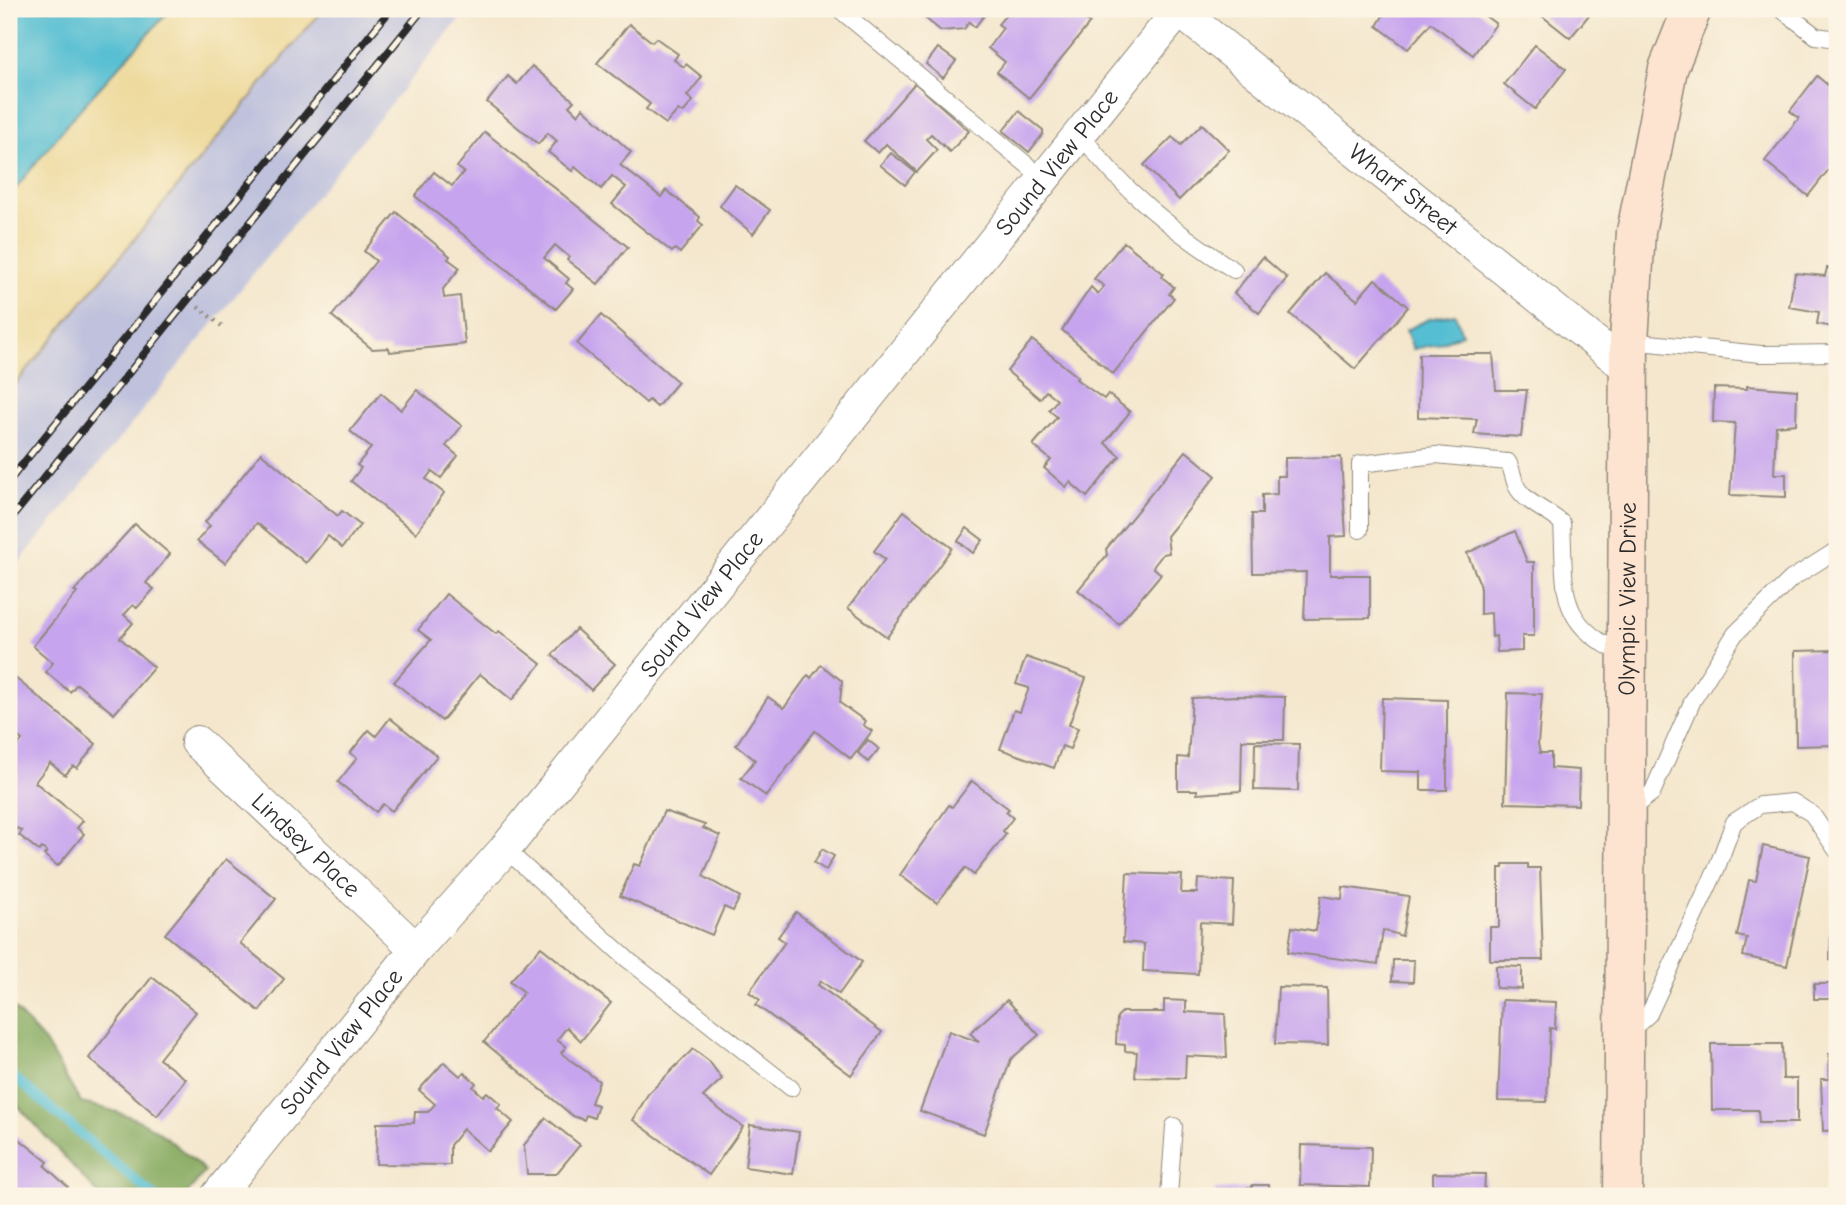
<svg xmlns="http://www.w3.org/2000/svg" width="1846" height="1205" viewBox="0 0 1846 1205" font-family="'Comic Neue',sans-serif">
  <style>
    .industrial { fill: #c0c2dd }
    .forest { fill: #86aa60; stroke: #586a46; stroke-width: 2 }
    .sand { fill: #eeda9e; stroke: #8c8264; stroke-width: 2 }
    .water { fill: #55bed2; stroke: #40747e; stroke-width: 2 }
    .lines { fill: none; stroke-linecap: round; stroke-linejoin: round }
    .stream { stroke: #55bed2; stroke-width: 10 }
    .building { fill: #c7a5ee }
    .service-casing { stroke: #90897c; stroke-width: 18 }
    .minor-casing { stroke: #90897c; stroke-width: 34 }
    .secondary-casing { stroke: #90897c; stroke-width: 41 }
    .path { stroke: #90897c; stroke-width: 4.5; stroke-dasharray: 2 5; stroke-linecap: butt }
    .service { stroke: #fff; stroke-width: 16 }
    .minor { stroke: #fff; stroke-width: 32 }
    .secondary { stroke: #fde4d1; stroke-width: 38 }
    .rail-casing { stroke: #2b2b2b; stroke-width: 8 }
    .rail { stroke: #fcf5e5; stroke-width: 5; stroke-dasharray: 16; stroke-linecap: butt }
    .labels { text-anchor: middle; stroke-width: 7; stroke-linejoin: round; paint-order: stroke }
    .street-label { font-size: 24px; fill: #2b2b2b; stroke: #fcf5e5 }
  </style>
  <rect width="100%" height="100%" fill="#fcf5e5"/>
  <filter id="ink" filterUnits="userSpaceOnUse"><feTurbulence type="fractalNoise" baseFrequency=".0143" numOctaves="2"/><feDisplacementMap in="SourceGraphic" scale="14" xChannelSelector="R" yChannelSelector="G"/><feConvolveMatrix kernelMatrix="1 2 1 2 8 2 1 2 1" color-interpolation-filters="sRGB"/></filter>
  <filter id="wash" filterUnits="userSpaceOnUse"><feTurbulence type="fractalNoise" baseFrequency=".00686" numOctaves="4" result="noise"/><feDisplacementMap in="SourceGraphic" scale="28" xChannelSelector="R" yChannelSelector="G"/><feGaussianBlur stdDeviation="1.57" result="paint"/><feColorMatrix in="noise" values="0 0 0 0 0 0 0 0 0 0 0 0 0 0 0 0 0 1.4 0 .05"/><feComposite in="paint" operator="in"/></filter>
  <g filter="url(#wash)">
    <rect width="100%" height="100%" fill="#f4e7cd"/>
    <polygon class="industrial" points="323,9 468,9 9,575 9,392"/>
    <path class="forest" d="M9,1003l36,39 36,61c64,13 76,25 124,68l-20,25h-85l-91,-100z"/>
    <polygon class="sand" points="137,9 323,9 9,392 9,161"/>
    <g class="water">
      <polygon points="9,9 171,9 73,117 9,197"/>
      <polygon points="1455,314 1462,334 1438,344 1413,349 1406,330 1429,319"/>
    </g>
    <g class="lines">
      <polyline class="stream" points="9,1073 154,1196"/>
    </g>
    <g id="blocks">
      <g class="building">
        <polygon points="914,9 989,9 975,27 969,22 964,29 941,31"/>
        <polygon points="1011,9 1072,9 1090,23 1029,98 997,72 1005,62 988,48 1003,28 998,24"/>
        <polygon points="1387,9 1476,9 1496,24 1473,55 1431,23 1408,49 1377,26"/>
        <polygon points="1540,9 1594,9 1570,38 1537,12"/>
        <polygon points="629,24 652,42 656,38 678,54 674,60 684,67 686,64 702,77 687,96 693,101 683,113 678,110 666,124 646,109 650,104 597,63"/>
        <polygon points="1535,45 1566,69 1535,109 1504,84"/>
        <polygon points="938,48 956,61 943,78 926,64"/>
        <polygon points="532,66 574,101 569,106 578,115 583,108 631,152 620,165 661,197 666,190 700,217 698,221 703,225 680,253 675,249 672,252 612,204 626,187 612,176 601,189 575,167 572,171 548,152 557,141 548,133 538,144 487,102 508,76 517,84"/>
        <polygon points="1817,76 1837,93 1837,159 1808,196 1765,161 1799,118 1790,111"/>
        <polygon points="915,83 969,131 950,152 931,134 926,139 937,150 917,172 886,144 878,153 864,141"/>
        <polygon points="1019,111 1043,130 1043,134 1029,152 1003,131"/>
        <polygon points="1202,124 1229,150 1179,200 1144,165 1172,137 1181,145"/>
        <polygon points="485,132 628,247 598,284 567,260 569,257 555,245 544,258 569,279 566,283 573,289 556,309 415,196 434,172 452,186 464,172 457,167"/>
        <polygon points="891,153 915,172 905,185 880,165"/>
        <polygon points="735,185 770,210 753,234 720,206"/>
        <polygon points="396,212 450,256 448,259 460,268 443,289 444,298 460,296 465,344 390,352 389,348 372,349 332,316 376,261 364,251"/>
        <polygon points="1124,242 1164,274 1162,277 1174,287 1169,294 1174,298 1113,374 1062,330 1091,287 1098,294 1104,286 1094,279"/>
        <polygon points="1263,257 1287,278 1259,313 1234,293"/>
        <polygon points="1827,268 1837,270 1837,328 1817,324 1819,312 1789,307 1795,273 1825,276"/>
        <polygon points="1325,273 1357,300 1375,279 1408,307 1355,369 1290,314"/>
        <polygon points="601,315 678,382 657,407 649,400 646,403 577,344"/>
        <polygon points="1032,340 1078,377 1076,379 1084,385 1104,399 1108,394 1130,412 1105,443 1120,456 1087,497 1070,482 1066,487 1044,468 1051,460 1033,445 1057,417 1049,410 1057,400 1046,391 1040,399 1007,371"/>
        <polygon points="1419,354 1493,354 1496,390 1527,390 1521,437 1474,434 1477,419 1418,417"/>
        <polygon points="1747,386 1797,390 1796,424 1776,426 1774,474 1786,474 1786,497 1730,495 1735,423 1713,422 1714,388 1747,389"/>
        <polygon points="417,390 462,426 446,446 458,456 441,478 432,471 426,479 444,493 416,533 351,481 361,468 357,465 371,448 350,431 381,393 401,410"/>
        <polygon points="1186,451 1216,476 1167,536 1169,553 1163,554 1153,567 1161,574 1119,624 1078,590 1107,555 1106,549"/>
        <polygon points="261,453 338,516 342,511 360,525 342,548 328,536 306,563 257,523 225,563 197,541 210,526 205,522"/>
        <polygon points="1341,457 1346,536 1330,537 1330,575 1370,575 1370,618 1304,619 1306,572 1253,573 1252,514 1262,514 1262,495 1277,494 1277,476 1285,476 1285,458"/>
        <polygon points="904,511 952,548 887,637 848,608 885,559 874,551"/>
        <polygon points="135,524 170,554 146,583 154,589 137,608 133,605 124,615 133,623 120,638 154,667 114,714 77,684 70,692 46,672 53,663 33,646 77,593 74,591"/>
        <polygon points="967,528 983,540 973,553 958,541"/>
        <polygon points="1515,531 1527,562 1534,562 1534,636 1522,636 1522,651 1497,652 1496,636 1492,637 1491,613 1480,614 1480,584 1467,553"/>
        <polygon points="446,594 496,634 499,631 541,664 512,700 480,674 442,721 394,682 431,640 418,630"/>
        <polygon points="576,629 615,664 591,690 552,655"/>
        <polygon points="1837,650 1837,745 1796,746 1795,651"/>
        <polygon points="1026,657 1086,678 1069,725 1078,728 1070,749 1062,746 1054,768 1000,749 1014,710 1020,712 1029,688 1016,684"/>
        <polygon points="821,665 842,681 840,703 865,721 863,725 872,731 851,759 815,731 766,796 741,778 755,760 736,745 768,697 784,708 808,675 811,678"/>
        <polygon points="9,673 96,744 77,768 73,766 65,775 50,763 35,782 83,821 77,828 84,834 58,866 44,855 47,852 42,848 39,851 19,835 22,831 17,828 15,831 9,826 9,757 22,740 9,729"/>
        <polygon points="1508,693 1542,694 1538,744 1540,753 1551,753 1551,768 1579,770 1578,805 1505,803"/>
        <polygon points="1237,696 1285,697 1284,740 1242,740 1241,791 1197,794 1197,790 1178,790 1178,757 1188,758 1192,698"/>
        <polygon points="1382,698 1447,700 1447,790 1421,790 1421,772 1380,771"/>
        <polygon points="390,718 437,756 392,811 383,804 376,812 338,782 357,758 350,753 369,730 376,736"/>
        <polygon points="868,740 879,749 868,762 858,753"/>
        <polygon points="1255,743 1299,744 1298,791 1254,790"/>
        <polygon points="972,781 1009,809 1006,812 1013,818 1003,831 1006,834 974,875 965,868 937,903 900,875 949,805 952,807"/>
        <polygon points="664,811 705,825 703,828 720,836 703,876 740,897 733,911 724,907 712,935 620,896 634,864 640,866"/>
        <polygon points="1763,846 1810,856 1787,966 1743,956 1747,938 1737,936 1749,880 1756,881"/>
        <polygon points="822,849 834,856 826,870 814,863"/>
        <polygon points="226,859 276,899 240,943 284,979 259,1011 165,934"/>
        <polygon points="1503,864 1528,864 1528,868 1540,868 1543,960 1490,960 1490,927 1499,927 1499,868 1503,868"/>
        <polygon points="1127,873 1182,875 1181,893 1197,893 1198,879 1234,881 1232,924 1200,922 1198,974 1143,971 1144,944 1123,942"/>
        <polygon points="1343,887 1409,896 1402,936 1383,930 1378,964 1288,952 1292,927 1316,931 1321,896 1342,899"/>
        <polygon points="796,912 862,962 839,994 821,981 818,985 882,1032 851,1075 756,1005 760,1000 749,992 785,942 778,937"/>
        <polygon points="1831,919 1837,919 1837,963 1830,960"/>
        <polygon points="541,947 611,1003 581,1041 567,1027 557,1040 566,1047 561,1053 599,1081 591,1103 598,1105 594,1118 586,1115 584,1120 573,1116 484,1042 524,992 510,981"/>
        <polygon points="1393,960 1414,960 1413,982 1392,981"/>
        <polygon points="1496,966 1522,967 1522,989 1496,988"/>
        <polygon points="152,977 196,1012 159,1059 186,1079 157,1116 89,1058"/>
        <rect x="1814" y="984" width="20" height="15"/>
        <polygon points="1278,987 1327,988 1328,1045 1275,1044"/>
        <polygon points="1007,1000 1039,1035 1011,1059 984,1134 920,1111 949,1031 979,1042 970,1033"/>
        <polygon points="1164,1000 1186,1001 1186,1012 1225,1014 1227,1058 1186,1056 1185,1078 1135,1077 1137,1052 1125,1051 1125,1045 1116,1044 1117,1017 1122,1012 1164,1012"/>
        <polygon points="1502,1000 1556,1002 1555,1029 1550,1028 1547,1102 1498,1101"/>
        <polygon points="1711,1044 1782,1044 1783,1079 1797,1079 1797,1123 1759,1123 1758,1110 1712,1110"/>
        <polygon points="693,1049 709,1061 722,1079 703,1097 743,1127 709,1175 633,1120 648,1094"/>
        <polygon points="1829,1054 1837,1054 1837,1130 1823,1131 1821,1079 1830,1079"/>
        <polygon points="444,1062 460,1076 464,1072 476,1083 473,1087 483,1096 487,1092 501,1104 497,1108 513,1122 488,1151 463,1129 450,1145 450,1165 376,1164 377,1123 414,1123 415,1112 428,1112 435,1104 419,1090"/>
        <polygon points="546,1118 580,1145 556,1174 527,1174 524,1145"/>
        <polygon points="750,1125 799,1132 793,1174 745,1167"/>
        <polygon points="13,1134 48,1162 45,1166 68,1187 61,1196 9,1196 9,1139"/>
        <polygon points="1301,1145 1371,1147 1370,1187 1300,1185"/>
        <polygon points="1433,1173 1485,1174 1484,1196 1433,1196"/>
        <polygon points="1252,1185 1269,1185 1270,1196 1215,1196 1215,1190 1252,1188"/>
      </g>
    </g>
  </g>
  <g filter="url(#ink)">
    <use href="#blocks" fill-opacity="0" stroke="#90897c" stroke-width="2"/>
    <g class="lines">
      <defs>
        <g id="service">
          <polyline points="839,9 1044,179"/>
          <polyline points="1781,9 1816,36 1837,39"/>
          <path d="M1080,133c41,57 95,99 154,137"/>
          <polyline points="1629,341 1761,354 1837,353"/>
          <path d="M1360,530v-66l76,-9 72,7c5,8 5,19 10,27 10,15 30,22 44,34 4,68 -7,100 63,132"/>
          <polyline points="1628,811 1652,793 1693,700 1735,634 1791,579 1837,550"/>
          <polyline points="505,849 627,959 791,1088"/>
          <polyline points="1629,1032 1649,1014 1716,870 1734,822 1760,805 1793,802 1812,814 1837,851"/>
          <polyline points="1169,1196 1174,1126"/>
        </g>
        <g id="minor">
          <path id="s1" d="M1177,9l452,360"/>
          <path id="s2" d="M197,742l219,207"/>
          <path id="s3" d="M217,1196l199,-247 89,-100 675,-840"/>
        </g>
        <g id="secondary">
          <path id="s4" d="M1623,1196l6,-855 7,-109 32,-163 24,-60"/>
        </g>
      </defs>
      <use href="#service" class="service-casing"/>
      <use href="#minor" class="minor-casing"/>
      <use href="#secondary" class="secondary-casing"/>
      <polyline class="path" points="198,307 222,326"/>
      <use href="#service" class="service"/>
      <use href="#minor" class="minor"/>
      <use href="#secondary" class="secondary"/>
      <defs>
        <g id="rail">
          <polyline points="9,481 391,9"/>
          <polyline points="9,521 423,9"/>
        </g>
      </defs>
      <use href="#rail" class="rail-casing"/>
      <use href="#rail" class="rail"/>
    </g>
  </g>
  <g class="labels">
    <g class="street-label">
      <text dy="8" stroke="none"><textPath href="#s3" startOffset="1332">Sound View Place</textPath></text>
      <text dy="8" stroke="none"><textPath href="#s1" startOffset="289">Wharf Street</textPath></text>
      <text dy="8" stroke="none"><textPath href="#s4" startOffset="597">Olympic View Drive</textPath></text>
      <text dy="8" stroke="none"><textPath href="#s3" startOffset="765">Sound View Place</textPath></text>
      <text dy="8" stroke="none"><textPath href="#s2" startOffset="150">Lindsey Place</textPath></text>
      <text dy="8" stroke="none"><textPath href="#s3" startOffset="198">Sound View Place</textPath></text>
    </g>
  </g>
  <rect width="1846" height="1205" fill="none" stroke="#fcf5e5" stroke-width="35"/>
</svg>
